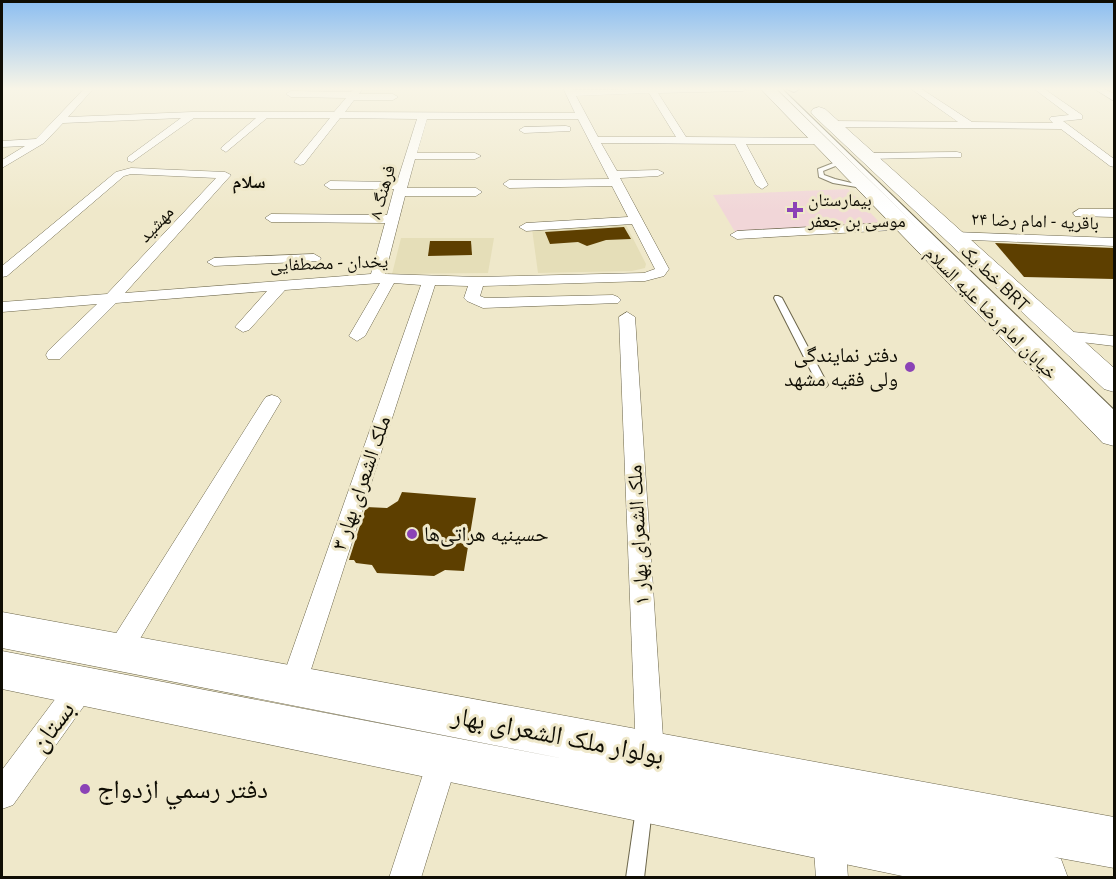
<svg xmlns="http://www.w3.org/2000/svg" width="1116" height="879" viewBox="0 0 1116 879" font-family="Ubuntu,'Noto Naskh Arabic',sans-serif">
  <style>
    .built { fill: #e5deb8 }
    .medical { fill: #f1d6d8 }
    .building { fill: #5d3f00 }
    .lines { fill: none; stroke-linecap: round; stroke-linejoin: round }
    .lane-casing { stroke: #6c664b; stroke-width: 2 }
    .street-casing { stroke: #6c664b; stroke-width: 1 }
    .secondary-casing { stroke: #6c664b; stroke-width: 2 }
    .primary-casing { stroke: #6c664b; stroke-width: 1 }
    .lane { fill: #fff; fill-rule: evenodd }
    .street { fill: #fff; fill-rule: evenodd }
    .secondary { fill: #fff; fill-rule: evenodd }
    .primary { fill: #fff; fill-rule: evenodd }
    .poi-dot { fill: #8b43b6; stroke: #efe8ca; stroke-width: 2 }
    .labels { text-anchor: middle; stroke-width: 6; stroke-linejoin: round; paint-order: stroke }
    .far-neighbourhood-label { font-size: 18px; font-weight: bold; fill: #0f0d04; stroke: #efe8ca }
    .far-street-label { font-size: 18px; fill: #0f0d04; stroke: #efe8ca }
    .far-poi-label { font-size: 18px; fill: #0f0d04; stroke: #efe8ca; text-anchor: start }
    .poi-label { font-size: 21px; fill: #0f0d04; stroke: #efe8ca; text-anchor: end }
    .street-label { font-size: 21px; fill: #0f0d04; stroke: #efe8ca }
    .near-street-label { font-size: 26px; fill: #0f0d04; stroke: #efe8ca }
    .near-poi-label { font-size: 26px; fill: #0f0d04; stroke: #efe8ca; text-anchor: start }
  </style>
  <rect width="100%" height="100%" fill="#efe8ca"/>
  <g class="built">
    <polygon points="625,223 646,264 645,268 632,271 538,273 532,229"/>
    <polygon points="401,238 494,238 488,273 392,274"/>
  </g>
  <polygon class="medical" points="848,189 882,225 735,232 713,195"/>
  <g class="building">
    <polygon points="624,227 631,239 606,240 587,246 578,242 550,244 545,232"/>
    <polygon points="430,241 471,241 472,255 428,256"/>
    <polygon points="995,243 1114,248 1114,279 1024,277"/>
    <polygon points="402,492 476,498 464,571 445,570 434,576 377,573 372,565 356,563 354,560 349,560 366,507 387,508 398,501"/>
  </g>
  <g class="lines">
    <defs>
      <g id="lane">
        <polygon points="776,88 781,88 1114,410 1114,418 1110,417"/>
        <polygon points="841,160 843,161 843,163 823,171 824,175 835,179 868,187 868,189 833,183 819,177 818,169"/>
        <polygon points="775,296 778,296 782,298 828,385 826,387 823,388 818,385 774,298"/>
        <polygon points="644,801 650,803 652,809 644,878 626,878 636,809 638,803"/>
      </g>
      <g id="street">
        <path d="M85,88h9l-26,29 124,-5h142l12,-14 -55,-1 -5,-3 5,-3 60,1 3,-4h9l-4,6h34l5,3 -5,3h-39l-9,12 230,1 -12,-25h8l2,2 174,-2 -4,3 -85,2 28,44 134,1 5,3 -5,3h-74l22,41 -6,4 -6,-4 -21,-41 -134,-1 16,28 41,-1 6,3 -6,3 -38,2 49,91 -5,7 -19,5 -162,5 -3,10 5,2 128,-3 5,2 3,3 -3,3 -135,5 -16,-7 -3,-3 4,-12 -33,-1 -129,400 -4,9 -9,3 -9,-3 -4,-9 141,-400 -27,-2 -29,53 -8,5 -8,-5 31,-53 -95,7 -36,40 -6,2 -8,-5 32,-36 -151,12 -56,56h-12l-2,-4 2,-4 49,-47 -95,8v-10l105,-8 109,-116 -85,-4 -7,2 -117,100 -5,1v-11l114,-94 15,-4 94,4 6,3 -106,118 246,-19 14,-51 -114,-1 -6,-4 6,-4 116,1 7,-26h-64l-6,-4 6,-4 67,1 20,-63 -77,-1 -36,46 -4,1 -6,-3 36,-44h-63l-41,34 -5,-3 1,-2 34,-29h-62l-62,44 -4,-1v-4l53,-39 -118,5 -19,20 -42,25v-8l23,-14 -23,1v-6l34,-2zM649,93l27,44h-78l-22,-41zM427,119h151l31,60 -100,1 -6,4 6,4 103,-2 16,31 -102,6 -7,4 7,4 106,-7 23,45 -11,4 -166,4 -93,-3 20,-78h71l6,-4 -6,-4h-69l8,-29h60l6,-3 -6,-3h-58z"/>
        <polygon points="910,88 920,88 972,122 1053,123 1049,119 1051,117 1069,115 1033,88 1043,88 1082,115 1082,119 1063,121 1114,159 1114,167 1110,166 1061,129 832,127 827,124 832,121 958,122"/>
        <polygon points="1093,88 1103,88 1114,94 1114,101"/>
        <polygon points="566,126 570,127 570,131 524,133 519,130 524,127"/>
        <polygon points="957,152 961,153 961,157 867,159 861,156 867,153"/>
        <polygon points="1079,209 1114,209 1114,217 1075,216 1073,213"/>
        <polygon points="905,222 912,226 910,229 737,239 730,235 737,231"/>
        <polygon points="954,232 1114,238 1114,246 949,239 947,236"/>
        <polygon points="314,254 321,258 319,261 214,266 207,262 214,258"/>
        <polygon points="627,312 635,317 664,753 660,763 650,767 640,763 636,753 619,317"/>
        <polygon points="1063,331 1114,336 1114,346 1057,339 1055,336"/>
        <polygon points="272,395 278,397 281,401 128,659 119,662 110,659 106,651 110,643 263,401 266,397"/>
        <polygon points="81,675 91,678 94,687 91,696 13,805 2,809 2,770 71,678"/>
        <polygon points="443,744 453,749 458,759 421,878 389,878 428,759 433,749"/>
        <polygon points="829,820 840,825 845,836 848,878 816,878 813,836 818,825"/>
      </g>
      <polygon id="secondary" points="785,88 801,88 794,92"/>
      <g id="primary">
        <polygon points="760,88 775,88 1114,418 1114,446 1103,443"/>
        <polygon points="819,107 825,109 1114,368 1114,392 1104,389 813,115 811,112 813,109"/>
        <polygon points="2,612 1114,817 1114,868 1054,857 1061,859 1068,878 912,878 2,689 2,651 565,759 2,648"/>
      </g>
    </defs>
    <use href="#lane" class="lane-casing"/>
    <use href="#street" class="street-casing"/>
    <use href="#secondary" class="secondary-casing"/>
    <use href="#primary" class="primary-casing"/>
    <use href="#lane" class="lane"/>
    <use href="#street" class="street"/>
    <use href="#secondary" class="secondary"/>
    <use href="#primary" class="primary"/>
  </g>
  <linearGradient id="sky" x2="0" y2="1"><stop stop-color="#8cbef1"/><stop offset="0.42" stop-color="#f8f5e7"/><stop offset="1" stop-color="#f8f5e7" stop-opacity="0"/></linearGradient>
  <rect width="1116" height="211" fill="url(#sky)"/>
  <g class="poi-dot">
    <path d="M792 201h6v6h6v6h-6v6h-6v-6h-6v-6h6z"/>
    <circle cx="910" cy="367" r="6"/>
    <circle cx="412" cy="534" r="6"/>
    <circle cx="85" cy="789" r="6"/>
  </g>
  <g class="labels">
    <g class="far-neighbourhood-label">
      <text x="249" y="188">سلام</text>
    </g>
    <g class="far-street-label">
      <text transform="translate(382 192) rotate(-74)" y="6">فرهنگ ۸</text>
      <text transform="translate(1035 221) rotate(2)" y="6">باقریه - امام رضا ۲۴</text>
      <text transform="translate(156 224) rotate(-47)" y="6">مهشید</text>
      <text transform="translate(329 263) rotate(-2)" y="6">یخدان - مصطفایی</text>
      <text transform="translate(995 278) rotate(44)" y="6">خط یک BRT</text>
      <text transform="translate(991 313) rotate(45)" y="6">خیابان امام رضا علیه السلام</text>
    </g>
    <g class="far-poi-label">
      <text x="808" y="206">بیمارستان<tspan x="808" dy="21">موسی بن جعفر</tspan></text>
    </g>
    <g class="poi-label">
      <text x="898" y="362">دفتر نمایندگی<tspan x="898" dy="24">ولی فقیه مشهد</tspan></text>
      <text x="424" y="541" text-anchor="start">حسینیه هراتی‌ها</text>
    </g>
    <g class="street-label">
      <text transform="translate(361 483) rotate(-71)" y="7">ملک الشعرای بهار ۳</text>
      <text transform="translate(638 535) rotate(-93)" y="7">ملک الشعرای بهار ۱</text>
    </g>
    <g class="near-street-label">
      <text transform="translate(52 726) rotate(-53)" y="9">بستان</text>
      <text transform="translate(558 735) rotate(11)" y="9">بولوار ملک الشعرای بهار</text>
    </g>
    <g class="near-poi-label">
      <text x="97" y="798">دفتر رسمي ازدواج</text>
    </g>
  </g>
  <rect width="1116" height="879" fill="none" stroke="#0f0d04" stroke-width="6"/>
</svg>
